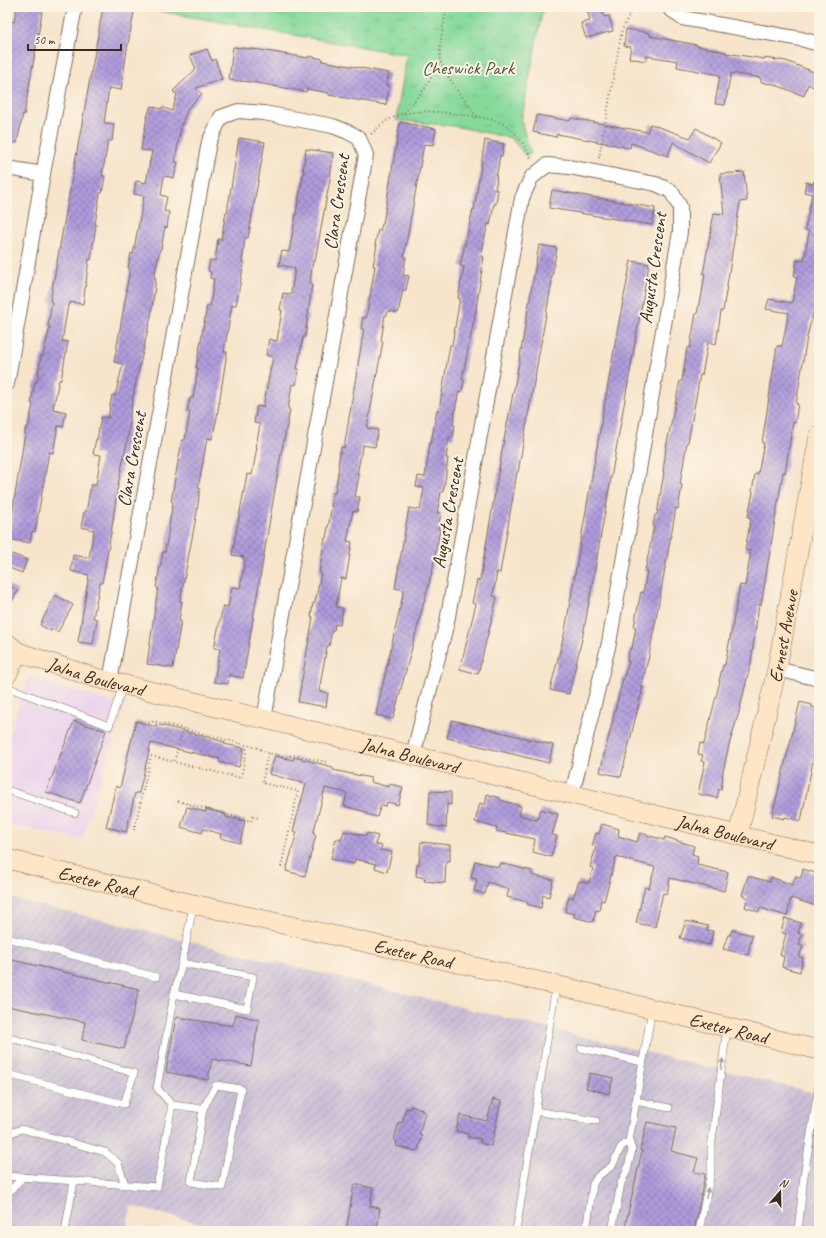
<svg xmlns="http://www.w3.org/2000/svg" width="826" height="1238" viewBox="0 0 826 1238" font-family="Caveat,sans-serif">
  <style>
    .built { fill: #ead1ec }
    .industrial { fill: url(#industrial-furrows) }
    .park { fill: url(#park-tufts); stroke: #60825c }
    .building { fill: url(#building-cross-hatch) }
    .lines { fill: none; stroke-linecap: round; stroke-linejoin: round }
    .lane-casing { stroke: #7d6b5b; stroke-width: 8 }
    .street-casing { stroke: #7d6b5b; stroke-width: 16 }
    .secondary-casing { stroke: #7d6b5b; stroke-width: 20 }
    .path { stroke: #7d6b5b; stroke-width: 2; stroke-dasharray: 1 3; stroke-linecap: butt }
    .lane { stroke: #fff; stroke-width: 7 }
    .street { stroke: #fff; stroke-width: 14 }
    .secondary { stroke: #fee5c5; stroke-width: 19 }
    .oneway { fill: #a79f9a }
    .labels { text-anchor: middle; stroke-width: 4; stroke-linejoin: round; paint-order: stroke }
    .park-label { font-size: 19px; fill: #4e563d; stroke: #fcf5e5 }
    .street-label { font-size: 19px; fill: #3b2a1e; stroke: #fcf5e5 }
  </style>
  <defs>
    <pattern id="industrial-furrows" width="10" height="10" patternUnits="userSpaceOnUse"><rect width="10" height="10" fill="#cabfd6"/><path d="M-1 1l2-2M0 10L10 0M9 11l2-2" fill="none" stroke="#aea4b7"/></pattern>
    <pattern id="park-tufts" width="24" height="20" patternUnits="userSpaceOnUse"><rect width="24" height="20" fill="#86d99b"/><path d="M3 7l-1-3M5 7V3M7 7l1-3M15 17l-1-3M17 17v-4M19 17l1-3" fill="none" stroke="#75ba85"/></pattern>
    <pattern id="building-cross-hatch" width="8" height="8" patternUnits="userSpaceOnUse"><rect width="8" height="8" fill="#ae9bdc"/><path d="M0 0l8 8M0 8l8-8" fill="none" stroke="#8f7fb2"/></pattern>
  </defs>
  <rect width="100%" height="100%" fill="#fcf5e5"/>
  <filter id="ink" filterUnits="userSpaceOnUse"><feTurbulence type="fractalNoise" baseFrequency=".025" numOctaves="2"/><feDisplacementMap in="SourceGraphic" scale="8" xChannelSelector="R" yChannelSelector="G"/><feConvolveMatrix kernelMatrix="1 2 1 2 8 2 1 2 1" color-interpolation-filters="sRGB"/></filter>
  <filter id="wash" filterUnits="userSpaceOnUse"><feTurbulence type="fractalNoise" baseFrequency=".012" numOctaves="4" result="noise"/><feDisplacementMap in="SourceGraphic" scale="16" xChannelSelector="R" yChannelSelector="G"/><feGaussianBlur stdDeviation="0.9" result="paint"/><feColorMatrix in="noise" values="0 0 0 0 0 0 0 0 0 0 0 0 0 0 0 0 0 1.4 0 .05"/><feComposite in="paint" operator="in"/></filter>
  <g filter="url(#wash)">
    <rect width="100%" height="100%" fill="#f7e4cb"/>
    <polygon class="built" points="28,677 124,705 82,840 7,824 7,742"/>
    <polygon class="industrial" points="7,897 819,1094 819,1231 230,1231 131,1206 126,1231 7,1231"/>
    <polygon class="park" points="158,7 543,7 521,121 531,154 527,157 511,138 454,126 396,120 407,55 158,11"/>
    <g id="blocks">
      <g class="building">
        <polygon points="17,7 43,7 24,115 23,114 17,143 7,141 7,26 8,21 14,22"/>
        <polygon points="103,7 135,7 127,49 121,90 109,88 104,123 114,124 112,141 108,141 102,176 105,176 102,193 100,193 95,224 96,224 91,260 89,259 83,304 70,302 70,305 68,305 62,341 68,342 61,380 59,380 53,409 66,412 63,427 58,426 53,453 49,452 35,532 32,531 30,543 8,539 26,427 28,428 33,404 31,403 35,382 37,382 41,356 43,356 50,327 48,326 52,302 50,301"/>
        <polygon points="601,7 604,17 609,16 613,31 586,38 581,23 590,21 587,10"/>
        <polygon points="626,29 650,33 650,36 697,45 697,46 726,52 726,53 764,59 764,58 786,61 819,74 819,90 808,84 804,96 771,83 770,84 761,82 761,78 731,73 725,105 715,104 720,75 677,67 678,61 647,56 646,61 629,58 631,47 624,46"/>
        <polygon points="233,47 260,50 308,58 309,56 323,59 322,61 389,73 386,85 389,86 386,105 329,95 329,93 307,89 306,92 252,82 229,80"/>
        <polygon points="207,49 212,61 215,59 222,79 196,88 202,94 188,108 181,126 175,162 178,162 174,178 164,176 161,195 167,197 164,211 169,212 167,228 165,227 161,249 160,249 154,278 156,278 151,316 134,391 129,422 130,422 128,437 118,485 111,533 102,583 100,583 93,618 97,619 93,644 78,642 89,575 71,571 73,555 89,558 94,530 81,527 84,512 86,512 91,485 96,485 101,455 93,454 96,439 97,440 101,417 108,418 112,395 115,396 123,364 114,362 127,290 126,290 130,269 128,268 131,253 133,254 144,196 134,194 136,181 146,183 152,151 141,150 147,117 151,106 161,109 162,107 172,111 177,95 173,91 196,69 190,55"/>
        <polygon points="537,115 570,121 571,118 647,132 650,124 690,138 696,128 721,143 709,163 673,142 668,156 631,143 630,148 557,134 556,137 533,132"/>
        <polygon points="400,122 436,129 433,145 424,144 404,256 406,257 403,275 409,276 406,290 403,290 398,313 388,311 387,315 385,315 381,341 383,341 367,428 378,430 375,447 363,445 363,448 362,448 357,475 359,475 355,497 360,497 357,512 353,511 347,541 352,542 346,579 341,578 336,607 343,608 340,625 335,624 334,630 332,630 329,646 327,646 319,691 328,693 326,707 298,702 313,617 311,617 313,603 315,603 321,573 319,572 321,560 325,538 326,538 332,506 331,506 333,493 335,493 339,467 338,466 341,447 344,448 364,329 361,329 363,317 366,318 370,296 375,266 373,266 377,245 375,245 378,230 380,231 382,224 383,224"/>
        <polygon points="239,138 265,142 248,238 245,238 242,262 244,263 236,305 232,305 224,352 227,352 217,417 212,439 207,438 203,461 198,488 200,488 197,512 180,601 182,601 179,621 181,621 173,668 147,664 158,588 156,587 163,552 165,552 173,502 171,501 182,440 185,440 190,412 187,412 190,398 193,398 198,368 196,368 207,306 210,306 214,279 210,278 211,272 208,271 210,260 215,261 218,239 221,240 226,212 227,213"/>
        <polygon points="485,140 504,144 502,156 500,156 496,178 497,179 495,190 498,190 496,204 494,204 490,225 488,224 485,236 481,257 484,257 475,315 462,379 464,380 462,392 459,391 456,405 453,425 455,425 453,438 449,437 446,458 448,458 445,481 443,492 441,492 437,513 441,513 438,529 440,529 432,572 393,719 376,715 404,590 395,588 409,508 420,510 424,488 416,487 418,476 425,477 430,443 431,443 437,410 439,410 450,345 452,345 460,298 458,298 464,267 460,266 473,209 474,210"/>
        <polygon points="306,149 333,153 330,179 315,261 313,261 310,283 312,284 305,337 303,337 297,369 299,369 296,385 292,384 288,409 290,410 281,454 243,678 229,675 228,684 214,682 220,649 214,648 223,606 228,607 232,587 240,588 245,560 243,559 244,557 232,555 247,474 252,475 257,447 256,447 260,424 254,423 257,406 263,407 273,357 266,355 269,339 277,341 282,310 280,310 283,293 291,294 295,268 279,265 282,251 289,252 304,170 303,170"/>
        <polygon points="744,172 747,201 740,202 723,311 721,311 716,344 708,342 702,375 700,375 688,442 687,442 680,484 682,485 678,509 676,508 649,656 641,687 643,687 621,777 600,772 622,682 629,662 627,661 630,648 632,649 636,627 634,627 636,616 641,592 643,593 647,571 645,571 654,526 653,526 655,515 657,515 664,472 663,472 666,448 680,381 682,381 687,348 690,348 696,313 697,314 700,298 701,299 705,274 703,274 714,213 724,214 720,174"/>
        <polygon points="814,181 819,182 819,272 815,292 817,293 815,309 814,309 807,337 796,404 798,404 795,423 793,422 785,473 783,472 761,605 759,604 751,662 739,712 729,745 722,776 723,777 721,790 719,789 717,798 698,794 705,762 701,761 703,755 698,754 700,743 704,744 720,681 719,681 723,665 725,665 740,585 745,586 751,551 745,550 751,518 748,517 753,492 752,492 755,474 758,474 764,443 762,443 777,346 782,346 789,313 766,309 769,299 792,303 797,277 794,276 797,260 804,261 809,231 805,230 812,194 804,192 806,182 813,184"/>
        <polygon points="552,190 655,208 652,225 549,208"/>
        <polygon points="539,245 557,248 551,281 552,281 518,472 517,472 500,573 497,572 493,596 497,597 478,674 460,669 476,604 472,603 477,580 480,581 503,445 518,368"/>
        <polygon points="631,261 649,264 584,630 569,694 550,690 565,631 618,327"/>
        <polygon points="7,552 27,560 22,573 7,567"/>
        <polygon points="7,584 18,591 7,609"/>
        <polygon points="55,595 73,605 58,632 52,629 51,631 40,625"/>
        <polygon points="800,702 812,705 812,707 819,709 819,741 815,757 814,756 801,821 785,817 784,819 772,816"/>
        <polygon points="452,720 553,745 549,763 447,738"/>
        <polygon points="74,721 106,731 80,803 46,792"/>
        <polygon points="136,721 156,727 156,724 176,729 225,742 224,744 244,748 239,767 219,762 220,759 151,743 139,793 135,793 126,832 106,827 116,786 120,788"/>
        <polygon points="275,756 293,760 294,757 333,767 333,770 371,778 370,782 389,787 389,784 403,787 398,805 387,802 386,806 381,805 377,817 366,814 366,812 344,806 347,793 325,788 313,834 316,835 305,876 286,871 297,832 293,831 306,784 269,774"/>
        <polygon points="430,791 451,792 451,805 447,804 446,828 428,825"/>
        <polygon points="487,794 500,798 500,800 521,806 519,815 537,820 541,809 558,814 552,835 557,836 551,857 533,852 535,839 496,831 497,828 475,822 480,803 485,805"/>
        <polygon points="187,807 206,812 206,809 226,814 226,817 245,821 240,843 220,838 221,834 204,829 202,833 181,827"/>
        <polygon points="602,824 619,829 618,836 637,842 640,833 664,840 665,837 694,846 692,854 698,856 697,865 728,872 724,891 670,878 667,894 663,893 655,927 636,923 645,887 649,888 655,867 616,857 604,901 601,900 599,911 596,910 593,922 574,917 575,914 565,912 569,897 573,898 579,881 589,883 593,868 590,867 596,847 592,846 596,833 599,834"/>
        <polygon points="344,831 366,836 367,833 378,836 375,844 382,846 380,850 392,852 387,872 375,868 376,864 355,859 354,864 331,859 336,839 341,840"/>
        <polygon points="421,842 450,845 450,861 446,861 445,883 424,881 425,878 416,876 417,864 419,864"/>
        <polygon points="475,861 498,867 500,863 532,871 532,875 553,880 549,897 543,895 541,908 527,904 528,902 507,897 509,889 488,882 485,894 474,891 477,879 471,878"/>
        <polygon points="803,869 819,874 819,907 791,898 787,916 760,908 759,912 745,907 748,898 742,895 748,876 770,882 771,877 792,885 796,876 801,878"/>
        <polygon points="785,918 801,923 798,933 802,935 799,945 803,946 799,957 803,958 800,972 782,967 784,957 780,955 786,934 781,932"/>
        <polygon points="686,921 708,926 707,930 713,931 710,945 680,938"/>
        <polygon points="732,930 752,935 748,955 723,949 728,935 730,935"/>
        <polygon points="12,960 139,989 124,1049 82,1040 85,1022 7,1006 7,982"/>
        <polygon points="236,1014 259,1020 251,1066 212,1059 208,1080 166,1072 176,1017 233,1026"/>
        <polygon points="590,1073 613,1078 609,1094 586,1088"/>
        <polygon points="493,1099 501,1101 491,1146 480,1143 481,1139 468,1137 469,1134 456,1131 460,1115 487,1121"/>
        <polygon points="411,1106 422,1109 421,1111 425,1112 419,1135 422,1136 418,1150 416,1150 416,1151 396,1146 397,1141 394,1140 399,1122 402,1123 406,1108 410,1109"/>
        <polygon points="647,1122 676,1128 671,1151 698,1158 694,1172 705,1174 694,1231 624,1231 642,1151 640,1150"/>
        <polygon points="354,1184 373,1188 370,1206 380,1208 377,1231 346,1231"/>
      </g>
    </g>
  </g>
  <g filter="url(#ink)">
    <use href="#blocks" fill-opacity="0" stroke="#7d6b5b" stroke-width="1"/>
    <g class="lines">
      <defs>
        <g id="lane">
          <polyline points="7,687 109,726 123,686"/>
          <polyline points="7,790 75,813"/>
          <polyline points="7,938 156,977"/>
          <polyline points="174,994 247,1009 253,977 182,963"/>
          <polyline points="7,1037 134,1073 124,1104 7,1074"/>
          <polyline points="581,1048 642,1062"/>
          <polyline points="636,1101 669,1108"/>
          <polyline points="172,1105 203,1109 216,1085 241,1089 222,1187 191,1182 203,1109"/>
          <polyline points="535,1111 596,1121"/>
          <polyline points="7,1134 22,1129 105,1152 118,1163 125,1185"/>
          <polyline points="7,1176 157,1187 172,1105 157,1088 174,994 182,963 193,906"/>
          <polyline points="7,1194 23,1177"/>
          <polyline points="65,1231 74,1181"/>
          <polyline points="516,1231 556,986"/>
          <polyline points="586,1231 593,1184 598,1176 612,1166 621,1147 629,1141"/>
          <polyline points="612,1231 621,1183 627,1171 632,1150 629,1141 652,1009"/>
          <polyline points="699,1231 711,1172 711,1148 727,1028"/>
          <polyline points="798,1231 804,1176 819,1085"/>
        </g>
        <g id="street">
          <polyline points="668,7 682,18 801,39 819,44"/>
          <polyline points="7,168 43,174"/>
          <polyline points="7,384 43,174 75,7"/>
          <polyline points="806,509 819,512"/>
          <polyline points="777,669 819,679"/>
          <polyline points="110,681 209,142 221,117 238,111 264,113 333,126 348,132 359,138 366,155 264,719"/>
          <polyline points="413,755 447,622 522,198 531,178 547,165 569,167 656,184 671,191 680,207 680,232 609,643 572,794"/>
        </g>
        <g id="secondary">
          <path id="s1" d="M7,643l11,9 75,25 726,178"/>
          <polyline points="7,675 18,652"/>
          <path id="s2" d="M738,835l39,-166 42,-233"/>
          <path id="s3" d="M7,859l186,45 363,81 263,65"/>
        </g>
      </defs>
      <use href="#lane" class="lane-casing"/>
      <use href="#street" class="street-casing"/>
      <use href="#secondary" class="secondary-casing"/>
      <g class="path">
        <path d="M447,7c-3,14 -8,38 -7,52 2,12 29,47 37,58 30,3 41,15 54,41"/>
        <polyline points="404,113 426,87 440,61"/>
        <path d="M371,134c5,-4 9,-9 14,-12 23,-17 66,-9 92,-5"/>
        <polyline points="599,158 622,30 633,7"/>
        <polyline points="141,720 151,723 154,721 258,748 268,753"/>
        <polyline points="183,729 174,762 241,778 247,746"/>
        <polyline points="178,801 251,821 253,817 260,818"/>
        <polyline points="134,830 151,756 174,762"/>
        <polyline points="281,867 298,791 262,783 268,753 288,757 293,755 326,762"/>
      </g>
      <use href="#lane" class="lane"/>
      <use href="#street" class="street"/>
      <use href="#secondary" class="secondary"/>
    </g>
    <defs><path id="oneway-solid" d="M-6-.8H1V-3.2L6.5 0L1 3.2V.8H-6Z"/></defs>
    <g class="oneway">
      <use href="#oneway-solid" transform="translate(722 1064) rotate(-82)"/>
      <use href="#oneway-solid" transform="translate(707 1193) rotate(-78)"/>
    </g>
  </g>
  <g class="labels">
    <g class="park-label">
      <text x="468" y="74">Cheswick Park</text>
    </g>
    <g class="street-label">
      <text transform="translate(336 202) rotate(-82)" y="7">Clara Crescent</text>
      <text transform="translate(652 268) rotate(-82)" y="7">Augusta Crescent</text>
      <text transform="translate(131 459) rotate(-80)" y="7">Clara Crescent</text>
      <text transform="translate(447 513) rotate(-80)" y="7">Augusta Crescent</text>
      <text dy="7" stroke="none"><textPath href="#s2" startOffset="204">Ernest Avenue</textPath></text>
      <text dy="7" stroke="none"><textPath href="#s1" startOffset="96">Jalna Boulevard</textPath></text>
      <text dy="7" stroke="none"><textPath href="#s1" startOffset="420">Jalna Boulevard</textPath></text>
      <text dy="7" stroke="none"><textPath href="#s1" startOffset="744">Jalna Boulevard</textPath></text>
      <text dy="7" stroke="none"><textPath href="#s3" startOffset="93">Exeter Road</textPath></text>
      <text dy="7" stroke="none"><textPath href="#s3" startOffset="417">Exeter Road</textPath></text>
      <text dy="7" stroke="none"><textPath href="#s3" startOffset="741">Exeter Road</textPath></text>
    </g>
  </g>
  <rect width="826" height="1238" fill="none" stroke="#fcf5e5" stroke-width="24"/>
  <g transform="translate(780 1192) rotate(20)" stroke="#fcf5e5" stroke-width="3" paint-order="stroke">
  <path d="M0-3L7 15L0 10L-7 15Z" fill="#3b2a1e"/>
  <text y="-6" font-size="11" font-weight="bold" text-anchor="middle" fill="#3b2a1e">N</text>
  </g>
  <path d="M28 44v6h93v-6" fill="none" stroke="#3b2a1e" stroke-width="2"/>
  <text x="34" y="44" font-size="12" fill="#3b2a1e" stroke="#fcf5e5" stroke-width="3" paint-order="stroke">50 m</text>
</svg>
